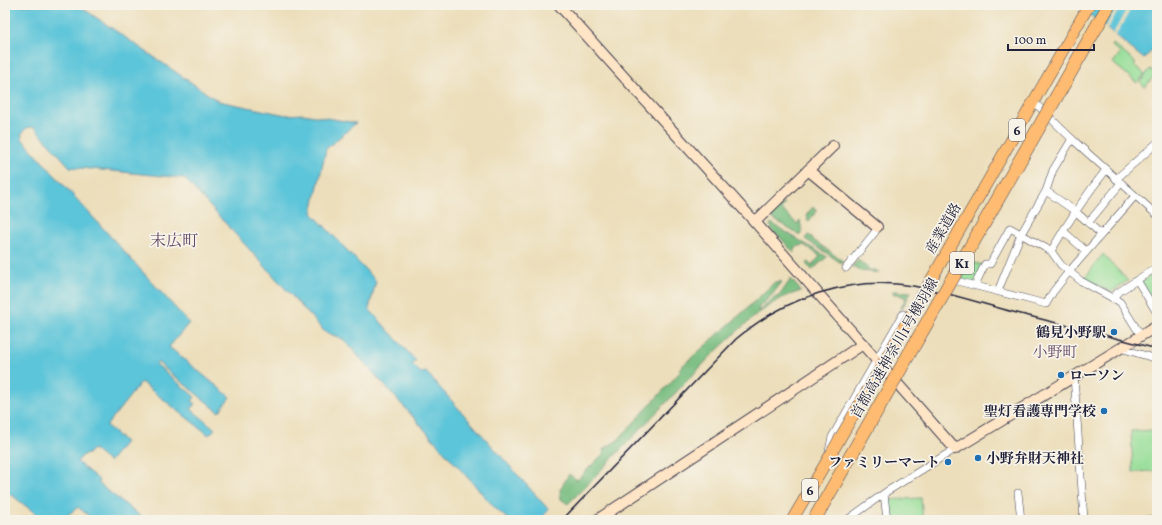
<svg xmlns="http://www.w3.org/2000/svg" width="1162" height="525" viewBox="0 0 1162 525" font-family="Vollkorn,'Noto Serif JP',serif">
  <style>
    .green { fill: #96de98; stroke: #5c806a }
    .forest { fill: #78bd80; stroke: #4d705e }
    .water { fill: #5dc5d9; stroke: #40748a }
    .pier { fill: #ecdeba }
    .lines { fill: none; stroke-linecap: round; stroke-linejoin: round }
    .street-casing { stroke: #403e4e; stroke-width: 8 }
    .secondary-casing { stroke: #403e4e; stroke-width: 12 }
    .primary-casing { stroke: #403e4e; stroke-width: 12 }
    .street { stroke: #fff; stroke-width: 7 }
    .secondary { stroke: #ffe4c6; stroke-width: 10 }
    .primary { stroke: #ffbb71; stroke-width: 11 }
    .rail { stroke: #22223b; stroke-width: 1.5 }
    .primary-bridge-casing { stroke: #403e4e; stroke-width: 12; stroke-linecap: butt }
    .highway-bridge-casing { stroke: #403e4e; stroke-width: 14; stroke-linecap: butt }
    .primary-bridge { stroke: #ffbb71; stroke-width: 11 }
    .highway-bridge { stroke: #ffbb71; stroke-width: 13 }
    .poi-dot { fill: #1f6fb2; stroke: #f7f3e8; stroke-width: 1.5 }
    .labels { text-anchor: middle; stroke-width: 3.5; stroke-linejoin: round; paint-order: stroke }
    .shield { fill: #f7f3e8; stroke: #62616f; stroke-width: 1 }
    .shield-label { font-size: 13px; font-weight: bold; fill: #22223b }
    .street-label { font-size: 14px; fill: #22223b; stroke: #f7f3e8 }
    .poi-label { font-size: 14px; font-weight: bold; fill: #22223b; stroke: #f7f3e8; text-anchor: end }
    .neighbourhood-label { font-size: 15px; fill: #644a68; stroke: #f7f3e8 }
    .quarter-label { font-size: 16px; fill: #644a68; stroke: #f7f3e8 }
  </style>
  <rect width="100%" height="100%" fill="#f7f3e8"/>
  <filter id="ink" filterUnits="userSpaceOnUse"><feTurbulence type="fractalNoise" baseFrequency=".025" numOctaves="2"/><feDisplacementMap in="SourceGraphic" scale="8" xChannelSelector="R" yChannelSelector="G"/><feConvolveMatrix kernelMatrix="1 2 1 2 8 2 1 2 1" color-interpolation-filters="sRGB"/></filter>
  <filter id="wash" filterUnits="userSpaceOnUse"><feTurbulence type="fractalNoise" baseFrequency=".012" numOctaves="4" result="noise"/><feDisplacementMap in="SourceGraphic" scale="16" xChannelSelector="R" yChannelSelector="G"/><feGaussianBlur stdDeviation="0.9" result="paint"/><feColorMatrix in="noise" values="0 0 0 0 0 0 0 0 0 0 0 0 0 0 0 0 0 1.4 0 .05"/><feComposite in="paint" operator="in"/></filter>
  <g filter="url(#wash)">
    <rect width="100%" height="100%" fill="#ecdeba"/>
    <g class="green">
      <polygon points="1113,44 1136,63 1134,65 1145,74 1137,83 1113,63 1120,53 1112,46"/>
      <polygon points="1150,69 1156,74 1145,87 1140,82"/>
      <polygon points="1103,254 1128,281 1111,292 1084,279"/>
      <polygon points="971,262 983,265 974,284 959,280 962,278"/>
      <polygon points="1153,274 1157,281 1156,306 1141,282"/>
      <polygon points="1157,430 1157,471 1133,472 1131,431"/>
      <polygon points="921,498 923,520 888,520 886,500"/>
    </g>
    <g class="forest">
      <polygon points="784,202 785,203 781,209 797,224 800,220 801,227 803,230 799,235 770,217"/>
      <polygon points="813,207 817,211 808,222 807,214"/>
      <polygon points="771,223 827,257 812,270 806,264 808,262 812,266 820,256 804,245 796,247 794,253 777,234 775,235 771,230 772,228 770,226"/>
      <polygon points="808,235 812,237 812,239 844,262 843,264 805,239"/>
      <polygon points="858,260 871,271 874,269 879,273 861,271 852,267"/>
      <path d="M791,279l10,12c-8,3 -16,5 -23,9 -24,14 -44,35 -64,53l-146,151 -7,-5 -1,-9 9,-16 8,6 28,-28 -1,-3 14,-9 63,-69 -2,-2 62,-55 35,-33 2,3 2,-3 2,1 -11,14 -12,11 -1,5 16,-14 5,-2z"/>
      <polygon points="893,291 911,292 901,310 900,309 906,298 898,294 893,294"/>
    </g>
    <g class="water">
      <path d="M5,5h73l140,96 68,14 17,-1 53,9 -30,26 -14,64 64,68 -7,28 47,52 -4,3 9,9 5,-1 123,138 -6,6 3,2 -2,2h-35l-14,-12 -152,-169 -18,-7 -141,-154 -114,-11 -35,-39c-8,-3 -15,3 -13,11l167,184 -20,24 61,50 -11,15 -62,-50 -1,2 39,33 -3,4 3,2 -4,6 24,20 -6,6 -68,-53 -34,43 1,2 17,15 -16,20 -16,-13 -5,5 -5,1 -6,7 22,18 -1,3 47,37h-51l-16,-13 -17,13h-17l-39,-30 2,-3 -2,-2z"/>
      <polygon points="1078,5 1157,5 1157,52 1153,49 1144,59"/>
    </g>
    <g class="pier">
      <polygon points="1118,5 1121,5 1106,31 1104,29"/>
      <polygon points="1129,5 1133,5 1114,38 1112,36"/>
    </g>
  </g>
  <g filter="url(#ink)">
    <g class="lines">
      <defs>
        <g id="street">
          <polyline points="1034,102 1072,139 1157,215"/>
          <polyline points="1072,139 1053,170 1046,191 1075,211 1101,234"/>
          <polyline points="1116,179 1157,143"/>
          <polyline points="1088,223 1121,183"/>
          <polyline points="1063,231 1086,251"/>
          <path d="M1051,251c17,-29 34,-55 55,-81"/>
          <polyline points="846,268 875,232 877,227"/>
          <polyline points="1137,280 1157,313"/>
          <polyline points="957,281 1046,304 1053,292 1067,274 1135,196"/>
          <polyline points="975,285 985,264 990,264 1010,228 1051,251 1061,265 1081,281 1120,302 1141,336"/>
          <polyline points="998,291 1021,234 1046,191"/>
          <polyline points="1113,299 1117,293 1157,267"/>
          <polyline points="1120,348 1157,359"/>
          <polyline points="1074,376 1084,520"/>
          <polyline points="829,451 832,437 903,314"/>
          <polyline points="1018,493 1021,520"/>
          <polyline points="884,494 887,520"/>
          <polyline points="847,520 886,492 955,449"/>
          <polyline points="1143,520 1157,519"/>
        </g>
        <g id="secondary">
          <polyline points="559,5 755,222 955,449 1157,326"/>
          <polyline points="808,170 877,227"/>
          <polyline points="755,222 833,146"/>
          <polyline points="597,520 863,344"/>
        </g>
        <g id="primary">
          <polyline points="950,247 1089,5"/>
          <polyline points="792,520 828,459"/>
        </g>
      </defs>
      <use href="#street" class="street-casing"/>
      <use href="#secondary" class="secondary-casing"/>
      <use href="#primary" class="primary-casing"/>
      <use href="#street" class="street"/>
      <use href="#secondary" class="secondary"/>
      <use href="#primary" class="primary"/>
      <path class="rail" d="M562,520l174,-181c48,-41 114,-64 177,-53 33,6 67,17 100,26 48,12 96,24 144,37"/>
      <defs>
        <polyline id="primary-bridge" points="828,459 950,247"/>
        <polyline id="highway-bridge" points="814,520 1109,5"/>
      </defs>
      <use href="#primary-bridge" class="primary-bridge-casing"/>
      <use href="#highway-bridge" class="highway-bridge-casing"/>
      <use href="#primary-bridge" class="primary-bridge"/>
      <use href="#highway-bridge" class="highway-bridge"/>
    </g>
  </g>
  <g class="poi-dot">
    <circle cx="1114" cy="332" r="4"/>
    <circle cx="1061" cy="375" r="4"/>
    <circle cx="1104" cy="411" r="4"/>
    <circle cx="978" cy="458" r="4"/>
    <circle cx="948" cy="462" r="4"/>
  </g>
  <g class="labels">
    <g class="shield">
      <rect x="1009" y="119" width="16" height="22" rx="3"/>
      <rect x="950" y="252" width="24" height="22" rx="3"/>
      <rect x="802" y="479" width="16" height="22" rx="3"/>
    </g>
    <g class="shield-label">
      <text x="1017" y="135">6</text>
      <text x="962" y="268">K1</text>
      <text x="810" y="495">6</text>
    </g>
    <g class="street-label">
      <text transform="translate(943 228) rotate(-60)" y="5">産業道路</text>
      <text transform="translate(894 348) rotate(-60)" y="5">首都高速神奈川1号横羽線</text>
    </g>
    <g class="poi-label">
      <text x="1106" y="337">鶴見小野駅</text>
      <text x="1069" y="380" text-anchor="start">ローソン</text>
      <text x="1096" y="416">聖灯看護専門学校</text>
      <text x="986" y="463" text-anchor="start">小野弁財天神社</text>
      <text x="940" y="467">ファミリーマート</text>
    </g>
    <g class="neighbourhood-label">
      <text x="1055" y="357">小野町</text>
    </g>
    <g class="quarter-label">
      <text x="174" y="246">末広町</text>
    </g>
  </g>
  <rect width="1162" height="525" fill="none" stroke="#f7f3e8" stroke-width="20"/>
  <path d="M1008 44v6h86v-6" fill="none" stroke="#22223b" stroke-width="2"/>
  <text x="1014" y="44" font-size="12" fill="#22223b" stroke="#f7f3e8" stroke-width="3" paint-order="stroke">100 m</text>
</svg>
